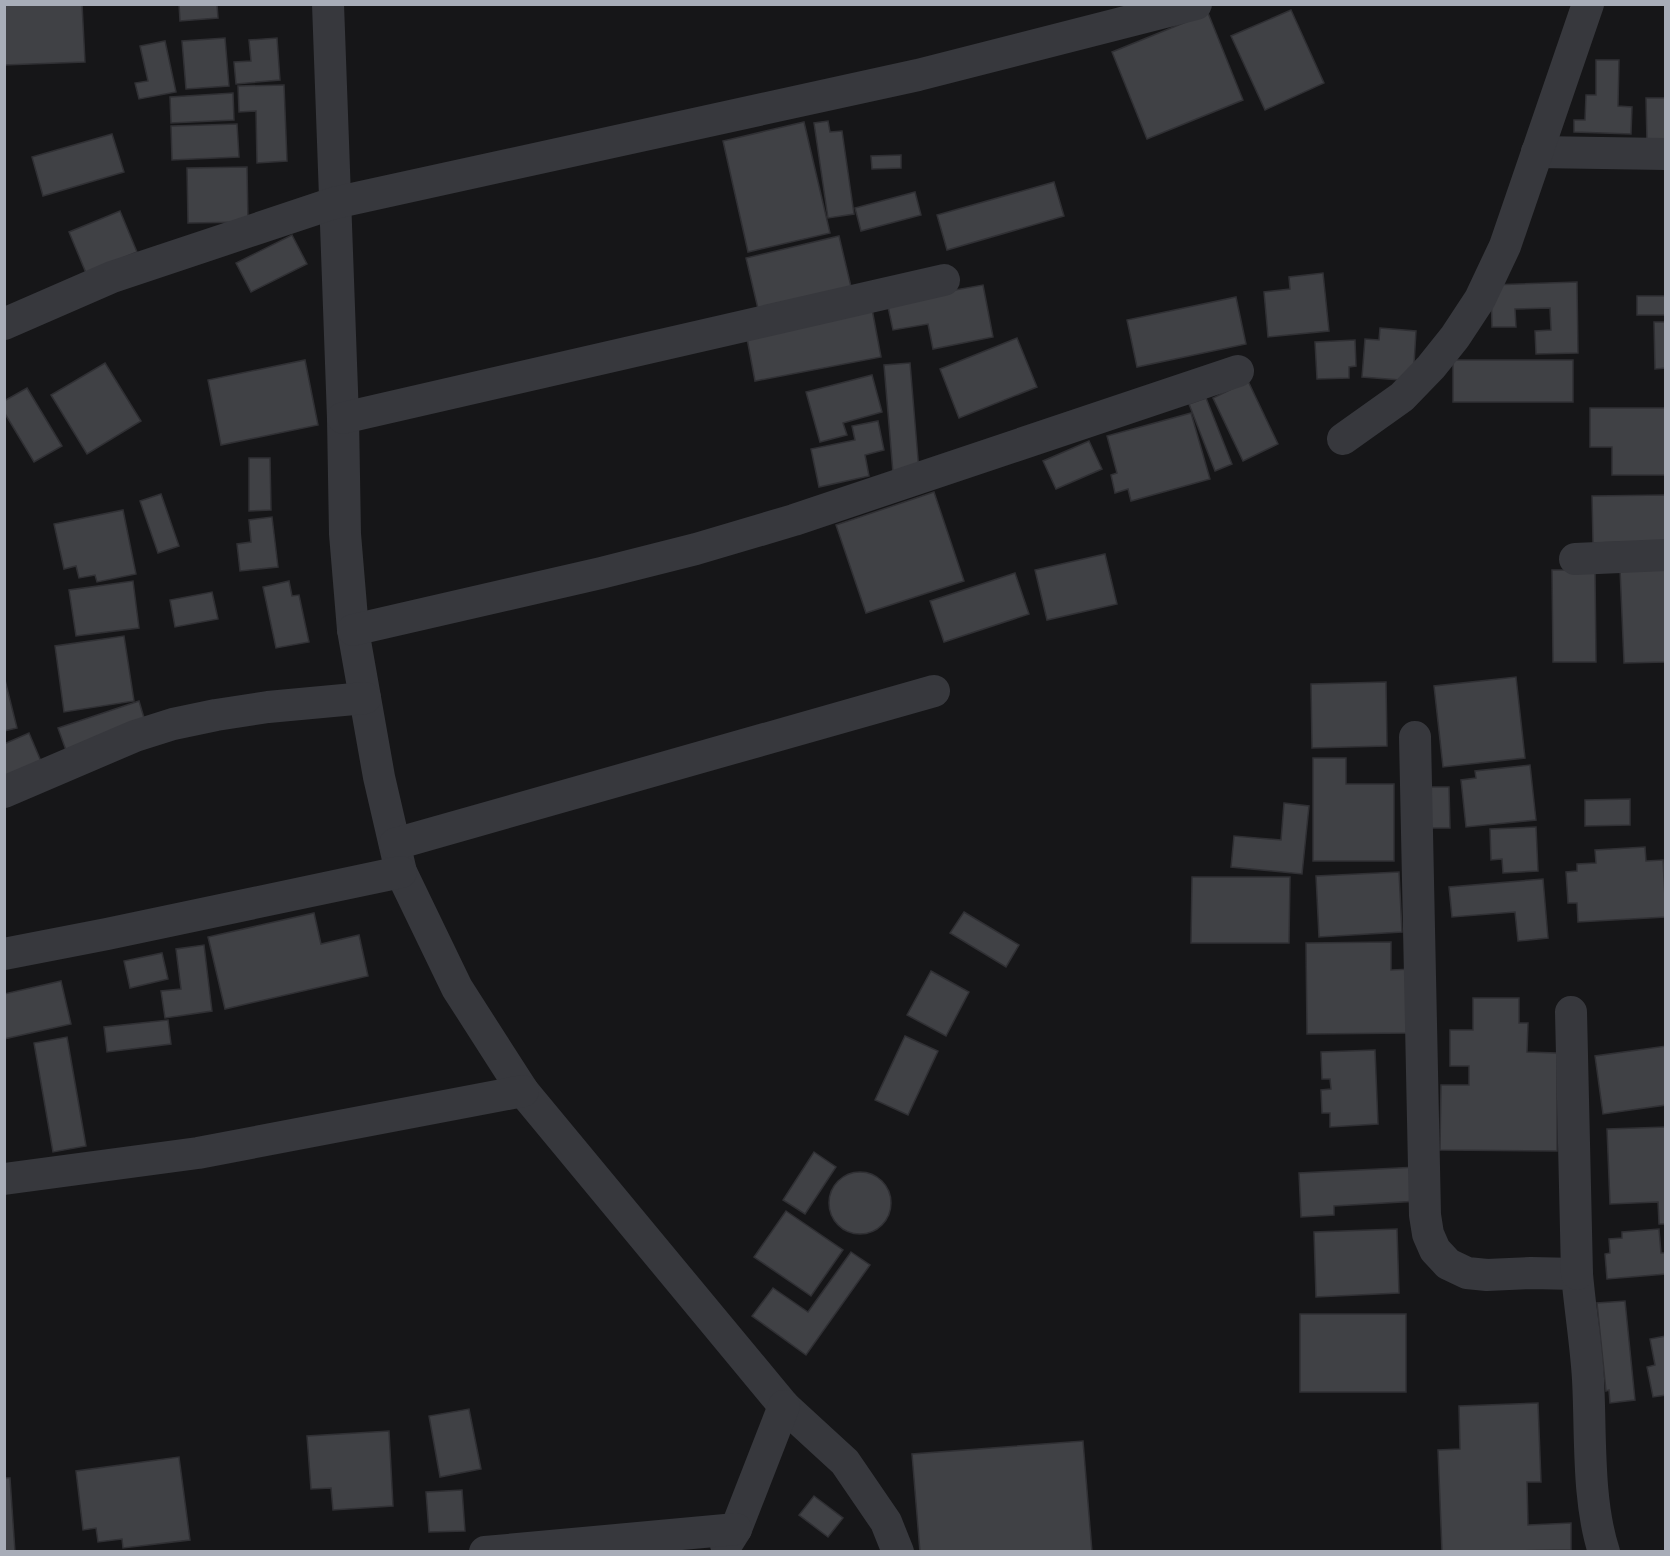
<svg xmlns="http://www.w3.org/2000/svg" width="1670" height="1556" viewBox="0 0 1670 1556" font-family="'Open Sans',sans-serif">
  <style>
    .building { fill: #404145; stroke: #303034; stroke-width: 1.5 }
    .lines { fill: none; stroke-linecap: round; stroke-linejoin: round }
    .minor { stroke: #37383d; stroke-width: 32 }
  </style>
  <rect width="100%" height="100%" fill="#161618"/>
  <g class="building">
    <polygon points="4,4 82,4 85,62 4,65"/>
    <polygon points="179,4 217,4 218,18 180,21"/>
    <polygon points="1291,10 1324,83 1265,110 1231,36"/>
    <polygon points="1208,13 1243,100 1147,139 1112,52"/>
    <polygon points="225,38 229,86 186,89 182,41"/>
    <polygon points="277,38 280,80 236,84 234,62 251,61 249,40"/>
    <polygon points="165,41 176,92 139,99 135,83 148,81 140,46"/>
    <polygon points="1596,60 1619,60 1618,106 1632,107 1631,134 1574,132 1574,120 1585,120 1586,95 1596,95"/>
    <polygon points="284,85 287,161 257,163 256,111 239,112 238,86"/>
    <polygon points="233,93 234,120 171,123 170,97"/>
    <polygon points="1646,98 1666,98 1666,142 1647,143"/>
    <polygon points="828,121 830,132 842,131 854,214 828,218 814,123"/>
    <polygon points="804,122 830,233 748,252 723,141"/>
    <polygon points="237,124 239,157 172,160 171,126"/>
    <polygon points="112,134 124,172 43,196 32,157"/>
    <polygon points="901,155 901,168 872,169 871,156"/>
    <polygon points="247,167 248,222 188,223 187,168"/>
    <polygon points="1054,182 1064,216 947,250 937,215"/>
    <polygon points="915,192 921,215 861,231 855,208"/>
    <polygon points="120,211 137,252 86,273 69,232"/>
    <polygon points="292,235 307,264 251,292 236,263"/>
    <polygon points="839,236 852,291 759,313 746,258"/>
    <polygon points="1323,273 1329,331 1268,337 1264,292 1290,289 1289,277"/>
    <polygon points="1577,282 1578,353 1536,354 1535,331 1551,330 1550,308 1515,309 1516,327 1492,327 1491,285"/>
    <polygon points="983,285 993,337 933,349 928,324 893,330 887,302"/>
    <rect x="1637" y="296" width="29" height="19"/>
    <polygon points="1236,297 1246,344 1137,367 1127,320"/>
    <polygon points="872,309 881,357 755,381 746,333"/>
    <polygon points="1654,322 1666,322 1666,368 1655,369"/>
    <polygon points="1380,328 1416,331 1413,381 1362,377 1365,339 1379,340"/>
    <polygon points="1017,338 1037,387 959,418 940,369"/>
    <polygon points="1355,340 1356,366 1349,367 1349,378 1317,379 1315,342"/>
    <polygon points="305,360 318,425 221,445 208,380"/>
    <rect x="1453" y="360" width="120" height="42"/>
    <polygon points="105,363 141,421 87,454 51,395"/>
    <polygon points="910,363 919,471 893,473 884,365"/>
    <polygon points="872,375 882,412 843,423 847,435 820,442 806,392"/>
    <polygon points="1248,381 1278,444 1243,461 1213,398"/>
    <polygon points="27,388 62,446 34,462 4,412 4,401"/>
    <polygon points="1206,398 1232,464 1215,471 1189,404"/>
    <polygon points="1590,408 1666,408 1666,475 1612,475 1612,447 1590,447"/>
    <polygon points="1191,413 1210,479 1131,501 1128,489 1115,493 1111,475 1117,473 1107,436"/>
    <polygon points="878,421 884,450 865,455 869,476 819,487 811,449 855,440 852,426"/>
    <polygon points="1089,441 1102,469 1056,489 1043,461"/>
    <polygon points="249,458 270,458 271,510 249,511"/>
    <polygon points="934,492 964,581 866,613 836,525"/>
    <polygon points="161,494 179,546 158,553 140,501"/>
    <polygon points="1666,495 1666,541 1593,543 1592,496"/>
    <polygon points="123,510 136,574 97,582 95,575 79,578 76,566 64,569 54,524"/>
    <polygon points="272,517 278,567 240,571 237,544 251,542 249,520"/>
    <polygon points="1105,554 1117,604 1047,620 1035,570"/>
    <polygon points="1666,567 1666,662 1624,663 1620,569"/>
    <polygon points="1552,570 1595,570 1596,662 1553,662"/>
    <polygon points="1015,573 1029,614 944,642 930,601"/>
    <polygon points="133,581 139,628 76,636 69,590"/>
    <polygon points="289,581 292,596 299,595 309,642 276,648 263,587"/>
    <polygon points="212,592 218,619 175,627 170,600"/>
    <polygon points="124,636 134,701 64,712 55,646"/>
    <polygon points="4,676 17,728 4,731"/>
    <polygon points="1516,677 1525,758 1443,767 1434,686"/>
    <polygon points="1386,682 1387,746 1312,748 1311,684"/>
    <polygon points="139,701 147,728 67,753 58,728"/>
    <polygon points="29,733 43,766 4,784 4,744"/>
    <polygon points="1313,758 1346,758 1346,784 1394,784 1394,861 1313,861"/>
    <polygon points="1530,765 1536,820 1466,827 1461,780 1476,778 1475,771"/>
    <polygon points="1425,787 1449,787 1450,828 1426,828"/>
    <polygon points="1630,799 1630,825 1585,826 1585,800"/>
    <polygon points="1284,803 1309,806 1302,874 1231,867 1234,836 1281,840"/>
    <polygon points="1536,827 1538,871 1503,873 1502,859 1491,860 1490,829"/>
    <polygon points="1645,847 1646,861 1663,860 1666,917 1578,922 1577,903 1568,903 1566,872 1577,871 1577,864 1596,863 1595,850"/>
    <polygon points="1399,872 1402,932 1319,937 1316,876"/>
    <polygon points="1192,877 1290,877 1289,943 1191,943"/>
    <polygon points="1543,879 1548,938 1518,941 1515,912 1452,917 1449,887"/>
    <polygon points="964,912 1019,945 1006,967 950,933"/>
    <polygon points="314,913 321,944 359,935 368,976 225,1009 208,937"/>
    <polygon points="1391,942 1391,970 1412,969 1412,1033 1307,1034 1306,943"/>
    <polygon points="204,945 212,1011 165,1018 161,991 181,989 176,949"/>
    <polygon points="162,953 168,979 130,988 124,961"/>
    <polygon points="931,971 969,992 946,1036 907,1015"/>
    <polygon points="61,981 71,1024 4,1039 4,994"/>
    <polygon points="1473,998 1519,998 1519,1023 1528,1023 1527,1052 1557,1053 1557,1151 1440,1150 1441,1085 1469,1085 1469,1066 1450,1066 1450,1030 1473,1030"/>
    <polygon points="168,1020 171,1044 107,1052 104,1027"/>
    <polygon points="905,1036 938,1051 908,1115 875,1100"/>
    <polygon points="67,1037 86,1146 53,1152 34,1043"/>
    <polygon points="1666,1046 1666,1105 1603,1114 1595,1056"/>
    <polygon points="1375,1050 1378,1124 1330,1127 1330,1113 1322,1113 1321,1090 1331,1089 1330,1079 1322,1079 1321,1052"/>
    <polygon points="1666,1127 1666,1224 1659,1224 1658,1202 1610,1204 1607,1129"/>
    <polygon points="814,1152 836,1167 805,1214 783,1200"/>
    <polygon points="1417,1167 1419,1201 1334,1206 1334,1215 1301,1217 1299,1173"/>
    <circle cx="860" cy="1203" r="31"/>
    <polygon points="786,1211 843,1250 811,1296 754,1257"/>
    <polygon points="1397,1229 1399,1293 1316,1297 1314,1232"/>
    <polygon points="1659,1229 1661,1253 1666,1253 1666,1274 1607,1279 1605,1254 1610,1253 1609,1239 1622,1238 1622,1232"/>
    <polygon points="851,1252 870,1265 806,1355 752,1316 773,1288 808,1312"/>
    <polygon points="1625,1301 1635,1400 1610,1403 1609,1390 1606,1391 1597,1303"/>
    <rect x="1300" y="1314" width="106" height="78"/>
    <polygon points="1666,1336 1666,1395 1653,1397 1647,1367 1655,1365 1650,1339"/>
    <polygon points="1538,1403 1541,1482 1527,1482 1528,1525 1571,1523 1571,1550 1442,1552 1438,1450 1460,1449 1459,1406"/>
    <polygon points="469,1409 481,1469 440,1477 429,1416"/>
    <polygon points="389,1431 393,1506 333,1510 331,1488 311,1489 307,1436"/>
    <polygon points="1083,1441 1092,1552 920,1552 912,1454"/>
    <polygon points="179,1457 190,1540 123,1548 122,1539 98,1542 96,1528 83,1530 76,1471"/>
    <polygon points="4,1478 10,1478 15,1552 4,1552"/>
    <polygon points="462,1490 465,1531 429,1532 426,1492"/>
    <polygon points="814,1496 843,1518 828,1537 799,1515"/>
  </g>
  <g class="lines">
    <g class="minor">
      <polyline points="328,4 343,418 345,534 353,630 379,777 401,872 457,988 523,1091 784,1406 845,1462 886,1522 898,1552"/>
      <polyline points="1537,152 1666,154"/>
      <polyline points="4,324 112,277 334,203 918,75 1196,4"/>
      <polyline points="343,418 944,280"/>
      <polyline points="1343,439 1402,397 1431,367 1455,337 1480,299 1505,246 1588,4"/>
      <polyline points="1575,559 1666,555"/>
      <polyline points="353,630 601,573 696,549 794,520 1238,371"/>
      <path d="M1415,737l10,478 3,19 7,16 13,14 19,9 20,2 44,-2 46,1c3,35 9,70 11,105 3,54 -1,121 16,173"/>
      <polyline points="4,792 135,736 173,724 216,715 268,707 365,698"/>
      <polyline points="395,844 934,691"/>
      <polyline points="4,954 107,934 401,872"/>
      <polyline points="1571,1012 1577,1274"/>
      <polyline points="4,1179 198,1153 523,1091"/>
      <polyline points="726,1545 736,1529 784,1406"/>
      <polyline points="485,1552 736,1529"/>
    </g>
  </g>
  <rect width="1670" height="1556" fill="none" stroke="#a8adb8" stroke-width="12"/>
</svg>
